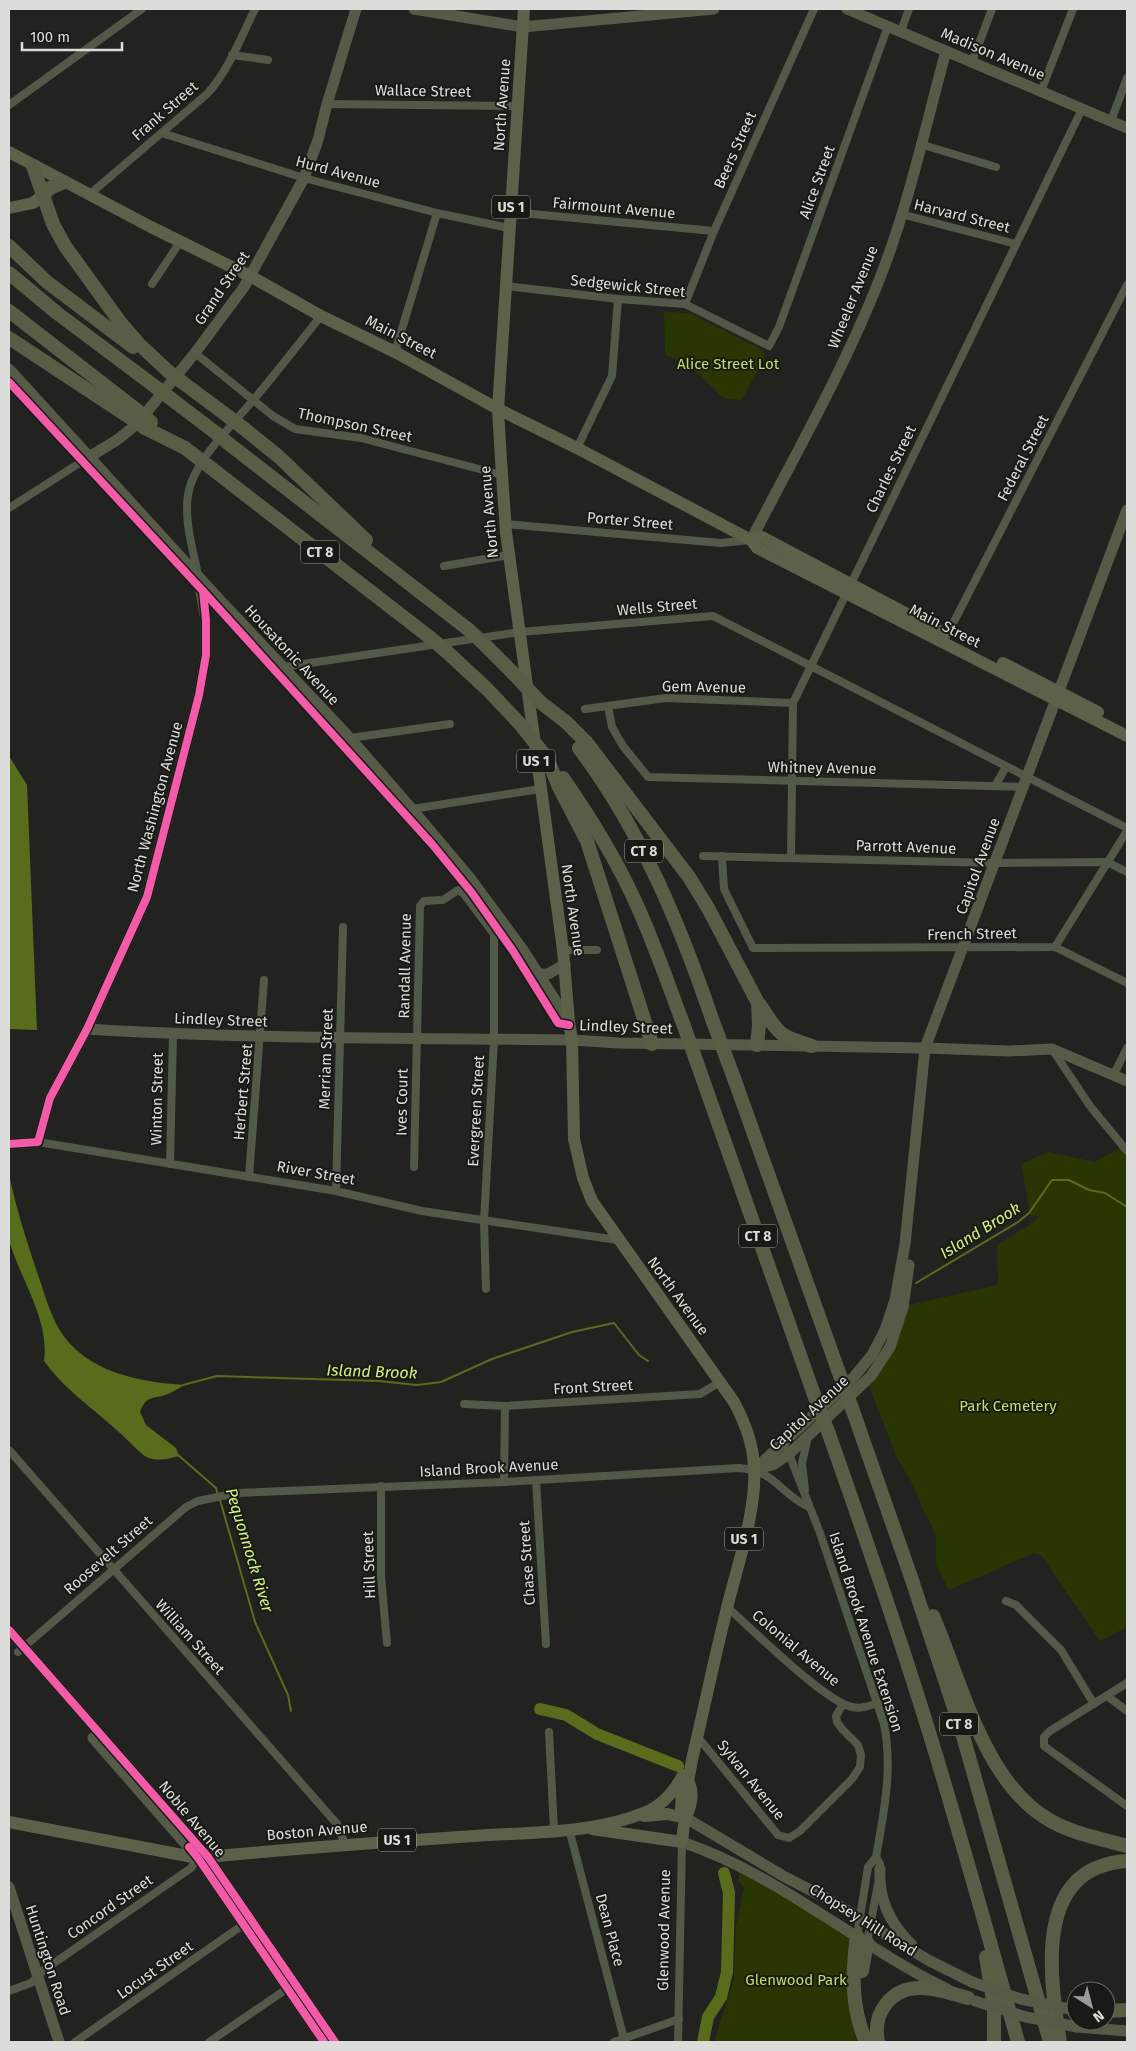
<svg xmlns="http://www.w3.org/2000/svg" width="1136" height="2051" viewBox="0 0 1136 2051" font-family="'Fira Sans',sans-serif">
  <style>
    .green { fill: #2a3504 }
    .water { fill: #596c1b }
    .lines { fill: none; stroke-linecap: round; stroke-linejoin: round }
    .stream { stroke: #596c1b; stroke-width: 2 }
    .river { stroke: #596c1b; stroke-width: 12 }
    .street { stroke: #535949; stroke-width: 8 }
    .secondary { stroke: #565b47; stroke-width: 11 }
    .primary { stroke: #5c624a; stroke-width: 12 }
    .highway { stroke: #585e46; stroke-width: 14 }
    .secondary-bridge { stroke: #565b47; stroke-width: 11 }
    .highway-bridge { stroke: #585e46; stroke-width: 14 }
    .cycleway-casing { stroke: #191a15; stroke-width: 11 }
    .cycleway { stroke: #f35aa7; stroke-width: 8 }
    .labels { text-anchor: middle; stroke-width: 4; stroke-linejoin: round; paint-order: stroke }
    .shield { fill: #191a15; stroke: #a2a29f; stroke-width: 1 }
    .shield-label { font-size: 14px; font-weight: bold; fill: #dcddda }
    .street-label { font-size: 15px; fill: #dcddda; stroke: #191a15 }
    .park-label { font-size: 15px; fill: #bfdf6e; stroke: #191a15 }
    .water-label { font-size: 16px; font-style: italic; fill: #d1f281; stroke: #191a15 }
  </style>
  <rect width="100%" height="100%" fill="#222320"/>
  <g class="green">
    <polygon points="664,311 691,314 763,350 765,356 742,400 726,399 721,396 700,375 672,357 665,355"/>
    <path d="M1120,1148l7,10v469l-27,14 -59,-86 -7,-2 -85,37 -13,-25v-27l-4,-12 -9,-16 -11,-27 -16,-27 -27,-71c18,-26 34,-49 40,-80l89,-20 -1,-40 31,-19 12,-10 -9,1 -10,-53 27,-12 47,10z"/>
    <polygon points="739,1871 863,1939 857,1971 868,2042 714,2042 734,1979 736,1926 744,1888 739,1881"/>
  </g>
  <g class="water">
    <polygon points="9,756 27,785 37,1030 10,1029 9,1032"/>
    <path d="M9,1174c7,34 17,65 28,98 7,19 12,40 22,57 26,43 79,53 126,56 -5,2 -10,6 -15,8 -14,7 -23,0 -30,19l6,13 30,23 3,8c-9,3 -21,5 -30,2 -7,-2 -23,-20 -29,-25 -27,-25 -54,-42 -76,-72 6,-41 -24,-82 -35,-121 -4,-16 0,-49 0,-66z"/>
  </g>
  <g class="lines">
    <g class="stream">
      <polyline points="916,1283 1018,1222 1029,1213 1052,1180 1069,1180 1089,1190 1105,1193 1127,1207"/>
      <polyline points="183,1385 217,1376 379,1381 417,1385 441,1382 492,1359 572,1332 614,1323 639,1355 648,1361"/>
      <polyline points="178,1455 216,1488 218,1495"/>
      <polyline points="220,1500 255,1622 288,1695 291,1711"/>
    </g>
    <g class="river">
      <polyline points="540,1709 566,1715 597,1734 678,1766"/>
      <polyline points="703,2042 708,2017 721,1997 727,1972 729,1893 724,1873"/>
    </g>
    <g class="street">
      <polyline points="901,31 909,9"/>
      <polyline points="232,55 268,60"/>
      <polyline points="972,62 992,9"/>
      <polyline points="1041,91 1073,9"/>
      <polyline points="327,104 519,106"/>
      <polyline points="9,105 142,9"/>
      <polyline points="1111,121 1127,78"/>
      <polyline points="162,133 304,178 437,213 509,228"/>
      <polyline points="920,144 996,167"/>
      <path d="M90,194l117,-100c22,-24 34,-57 48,-85"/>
      <polyline points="511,212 714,231"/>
      <polyline points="901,214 1016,244"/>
      <polyline points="152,284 180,242"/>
      <polyline points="506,286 618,299 685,304 769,346 779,327 888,26"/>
      <polyline points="685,304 714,231 814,9"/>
      <polyline points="395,352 437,213"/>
      <polyline points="195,353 273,416 295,429 361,438 502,475"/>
      <polyline points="577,448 612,376 618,299"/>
      <polyline points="9,508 89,457"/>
      <polyline points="505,524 721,543 750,540"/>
      <polyline points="444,566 509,555"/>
      <path d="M198,575c-5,-25 -14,-54 -10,-80 5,-34 45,-70 66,-96 23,-27 45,-56 67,-83"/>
      <polyline points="944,641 1127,285"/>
      <polyline points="283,667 520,632 713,616 1127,828"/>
      <polyline points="608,706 612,727 623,746 648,777 1023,787"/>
      <polyline points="585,709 666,698 793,703"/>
      <polyline points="350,738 450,724"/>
      <polyline points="995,786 1006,767"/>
      <polyline points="412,809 540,789"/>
      <polyline points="703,856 996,863 1107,862 1127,872"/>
      <polyline points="722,856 724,889 753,948 1055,947 1127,831"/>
      <polyline points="791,857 793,703 1082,109"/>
      <polyline points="1055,947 1127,983"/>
      <polyline points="563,950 597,950"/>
      <polyline points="1052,1049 1090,1106 1127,1151"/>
      <polyline points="1114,1074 1127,1048"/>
      <polyline points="38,1142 336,1191 422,1211 617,1240"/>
      <polyline points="170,1164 173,1034"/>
      <polyline points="414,1167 420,906 424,901 443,900 458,890 464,894 494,934 494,1039 484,1221 486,1289"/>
      <polyline points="249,1177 264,980"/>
      <polyline points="336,1191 343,927"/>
      <polyline points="464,1404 505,1406 700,1394 720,1382"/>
      <path d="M782,1443l7,11 31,79 64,191c9,45 0,88 -8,133l4,7v8"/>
      <polyline points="9,1450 337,1824 345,1844"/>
      <polyline points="536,1480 546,1644"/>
      <polyline points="504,1482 505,1406"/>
      <polyline points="381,1486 381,1576 387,1643"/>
      <polyline points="805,1490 802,1463 808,1437"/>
      <polyline points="1006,1601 1016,1605 1061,1650 1094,1704"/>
      <path d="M727,1607c24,21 98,95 125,100 9,2 17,-1 26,-4"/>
      <path d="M18,1652l168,-145 12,-6 39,-8 267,-11 235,-14c36,2 42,27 70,39"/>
      <polyline points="1127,1683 1050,1731 1044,1737 1044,1746 1127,1806"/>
      <polyline points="1107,1696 1127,1711"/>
      <polyline points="549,1732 554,1830"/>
      <polyline points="697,1736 778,1835 789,1838 800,1831 852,1779 860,1767 861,1755 858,1745 842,1729 837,1722 836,1716 843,1704"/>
      <polyline points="569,1829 624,2039"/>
      <polyline points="857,1936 868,1867 876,1857"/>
      <polyline points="867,1942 878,1884"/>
      <polyline points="9,1991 31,1983 44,1970 191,1868 198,1858"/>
      <polyline points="75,2042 247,1922"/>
      <polyline points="209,2042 291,1986"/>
      <polyline points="614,2042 679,2019"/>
      <polyline points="678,2042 682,1842"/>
    </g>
    <g class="secondary">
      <polyline points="414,9 523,27 714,9"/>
      <polyline points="847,9 1127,128"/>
      <polyline points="9,369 218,598 350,738 412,809 470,878 523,950 569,1022"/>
      <polyline points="89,457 117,440 132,428 145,414 195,353 244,287 304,178 318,140 327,104 356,9"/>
      <path d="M751,540c44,-85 92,-169 127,-257 30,-75 47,-155 68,-232"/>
      <polyline points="537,974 548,974 565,964"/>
      <path d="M87,1029c161,10 323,9 485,11l47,3 306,5 83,3 44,-2 75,32"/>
      <polyline points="9,1144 38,1142 50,1098 87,1029 147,897 199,695 206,655 206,620 199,580"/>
      <polyline points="755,1469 852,1379 872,1355 885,1330 895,1300 905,1244 925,1048 1127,510"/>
      <polyline points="755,1469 773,1465 789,1454 871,1376 890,1347 903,1308 909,1265"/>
      <polyline points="9,1630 208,1857 335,2042"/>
      <polyline points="93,1738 198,1858 324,2042"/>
      <polyline points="686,1818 785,1877 828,1899 928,1960 972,1982"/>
      <path d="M682,1842c98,33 174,103 265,147"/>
      <path d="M880,1869c-2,31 10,55 32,76"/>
      <polyline points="9,1887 59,2042"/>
      <polyline points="1077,2027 1127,2031"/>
    </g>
    <g class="primary">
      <path d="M524,9l-26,400 3,51 5,72 57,418 6,72 3,18 2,99 9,39 9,23 142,201c11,21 19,41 20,65 3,42 -16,96 -26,137 -13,52 -24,104 -36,156l-4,21 -6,9 -1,20 5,8"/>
      <polyline points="9,152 151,227 250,276 321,316 395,352 498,409 577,448 751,540 757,548 1127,736"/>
      <polyline points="9,208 33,203 43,195"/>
      <polyline points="751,540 762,537 943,633"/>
      <polyline points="1003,663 1098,712"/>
      <polyline points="644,1816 667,1814 686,1818"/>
      <path d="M9,1822l189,36 10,-1c89,-9 177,-15 266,-21 55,-4 120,-2 172,-24 17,-7 29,-22 37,-37"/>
      <path d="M592,1829l90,13c1,-7 1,-17 4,-25 5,-11 9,-24 2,-36"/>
    </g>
    <g class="highway">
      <polyline points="33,166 53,224 65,246 120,322 139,344 169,372"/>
      <polyline points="43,195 50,188 64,182"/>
      <polyline points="9,246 47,282 133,347"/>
      <polyline points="9,273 57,313 157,388"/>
      <polyline points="9,311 138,411"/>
      <polyline points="9,338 132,419"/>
      <polyline points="182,382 229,417"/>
      <polyline points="170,398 216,433"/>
      <polyline points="242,427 278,456 366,540"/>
      <polyline points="145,428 185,448"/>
      <polyline points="229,444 469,630"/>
      <polyline points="211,468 428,636"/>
      <polyline points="484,644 513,673"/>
      <polyline points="446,651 487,689 520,724"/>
      <polyline points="540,702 566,722 587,743 689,877 708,908 758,1003 759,1026 757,1045"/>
      <path d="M579,748c62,83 100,174 133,271"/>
      <polyline points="547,758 559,787 587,841 652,1044"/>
      <path d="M563,778c27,39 52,79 72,123 19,41 33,83 49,125"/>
      <path d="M760,1005c20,30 17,30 52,41"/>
      <polyline points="703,1080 813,1392"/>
      <polyline points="735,1081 838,1370"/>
      <polyline points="853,1411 911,1577 961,1729 1050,2042"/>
      <path d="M829,1434c31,88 62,177 90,266 36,113 67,228 99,342"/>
      <path d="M933,1616c29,67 51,168 118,205 23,13 51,18 76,25"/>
      <path d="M857,1936c-5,37 -6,71 9,106"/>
      <polyline points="986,1957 994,2007 994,2042"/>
      <polyline points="862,1971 867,1942"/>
      <polyline points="1106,2011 1127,2010"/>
      <path d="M878,2042c-6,-29 13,-55 44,-54 15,0 31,6 46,10"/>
      <path d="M1060,2042c-10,-64 -28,-175 67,-181"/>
    </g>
    <g class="secondary-bridge">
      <polyline points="972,1982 1021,1999 1074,2010"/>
      <polyline points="975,2001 1026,2017 1077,2027"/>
    </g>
    <g class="highway-bridge">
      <polyline points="169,372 182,382"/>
      <polyline points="157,388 170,398"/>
      <polyline points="138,411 151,422"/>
      <polyline points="229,417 242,427"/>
      <polyline points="132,419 145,428"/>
      <polyline points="216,433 229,444"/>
      <polyline points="185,448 211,468"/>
      <polyline points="469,630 484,644"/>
      <polyline points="428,636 446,651"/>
      <polyline points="513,673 540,702"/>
      <polyline points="520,724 547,758"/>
      <polyline points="712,1019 735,1081"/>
      <polyline points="684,1026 703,1080"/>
      <polyline points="838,1370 853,1411"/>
      <polyline points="813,1392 829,1434"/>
    </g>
    <defs>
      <g id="cycleway">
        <polyline points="9,382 203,591 432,844 472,893 513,951 558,1023 569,1025"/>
        <polyline points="9,1144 38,1142 50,1098 87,1029 147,897 199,695 206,655 206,620 203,591"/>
        <polyline points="9,1630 208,1857 335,2042"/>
        <polyline points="189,1847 198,1858 324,2042"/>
      </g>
    </defs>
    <use href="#cycleway" class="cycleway-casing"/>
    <use href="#cycleway" class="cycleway"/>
  </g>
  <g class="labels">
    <g class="shield">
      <rect x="492" y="195.5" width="38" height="23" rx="4"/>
      <rect x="301" y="540.5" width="38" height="23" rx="4"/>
      <rect x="517" y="749.5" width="38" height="23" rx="4"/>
      <rect x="625" y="839.5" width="38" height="23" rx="4"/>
      <rect x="739" y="1224.5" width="38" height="23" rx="4"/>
      <rect x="725" y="1527.5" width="38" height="23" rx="4"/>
      <rect x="940" y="1712.5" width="38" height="23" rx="4"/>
      <rect x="378" y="1828.5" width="38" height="23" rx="4"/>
    </g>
    <g class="shield-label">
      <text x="511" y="212">US 1</text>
      <text x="320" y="557">CT 8</text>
      <text x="536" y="766">US 1</text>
      <text x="644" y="856">CT 8</text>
      <text x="758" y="1241">CT 8</text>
      <text x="744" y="1544">US 1</text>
      <text x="959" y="1729">CT 8</text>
      <text x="397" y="1845">US 1</text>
    </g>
    <g class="street-label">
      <text transform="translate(993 54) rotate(23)" y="5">Madison Avenue</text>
      <text transform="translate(423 91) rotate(1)" y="5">Wallace Street</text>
      <text transform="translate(502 105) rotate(-86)" y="5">North Avenue</text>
      <text transform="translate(165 111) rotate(-41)" y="5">Frank Street</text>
      <text transform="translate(735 150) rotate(-66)" y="5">Beers Street</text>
      <text transform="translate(338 172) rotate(15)" y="5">Hurd Avenue</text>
      <text transform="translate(817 182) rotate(-70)" y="5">Alice Street</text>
      <text transform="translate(614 208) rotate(5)" y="5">Fairmount Avenue</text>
      <text transform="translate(962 216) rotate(14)" y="5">Harvard Street</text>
      <text transform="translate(628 286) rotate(6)" y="5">Sedgewick Street</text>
      <text transform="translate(222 288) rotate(-56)" y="5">Grand Street</text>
      <text transform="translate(853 297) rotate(-68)" y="5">Wheeler Avenue</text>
      <text transform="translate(401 337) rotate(27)" y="5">Main Street</text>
      <text transform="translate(355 425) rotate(12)" y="5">Thompson Street</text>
      <text transform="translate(1023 458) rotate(-63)" y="5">Federal Street</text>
      <text transform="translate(891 469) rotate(-64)" y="5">Charles Street</text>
      <text transform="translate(489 512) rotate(-95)" y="5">North Avenue</text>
      <text transform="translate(630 521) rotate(5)" y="5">Porter Street</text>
      <text transform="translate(657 607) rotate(-5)" y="5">Wells Street</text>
      <text transform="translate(945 626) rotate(27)" y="5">Main Street</text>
      <text transform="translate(292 655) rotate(47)" y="5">Housatonic Avenue</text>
      <text transform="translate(704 687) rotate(1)" y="5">Gem Avenue</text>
      <text transform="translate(822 768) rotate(1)" y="5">Whitney Avenue</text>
      <text transform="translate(155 807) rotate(-75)" y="5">North Washington Avenue</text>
      <text transform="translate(906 847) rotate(2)" y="5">Parrott Avenue</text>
      <text transform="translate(978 866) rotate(-70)" y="5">Capitol Avenue</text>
      <text transform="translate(573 910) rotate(82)" y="5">North Avenue</text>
      <text transform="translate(972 934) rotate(-1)" y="5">French Street</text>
      <text transform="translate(405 966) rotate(-89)" y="5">Randall Avenue</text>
      <text transform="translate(221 1020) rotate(2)" y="5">Lindley Street</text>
      <text transform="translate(626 1027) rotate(2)" y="5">Lindley Street</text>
      <text transform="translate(326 1059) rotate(-88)" y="5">Merriam Street</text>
      <text transform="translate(243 1092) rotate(-85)" y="5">Herbert Street</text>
      <text transform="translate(157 1099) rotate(-89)" y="5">Winton Street</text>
      <text transform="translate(402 1102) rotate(-89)" y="5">Ives Court</text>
      <text transform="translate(476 1111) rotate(-87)" y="5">Evergreen Street</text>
      <text transform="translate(316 1173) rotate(10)" y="5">River Street</text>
      <text transform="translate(678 1296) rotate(54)" y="5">North Avenue</text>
      <text transform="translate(593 1387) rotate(-3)" y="5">Front Street</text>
      <text transform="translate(809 1413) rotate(-43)" y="5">Capitol Avenue</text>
      <text transform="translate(489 1468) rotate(-3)" y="5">Island Brook Avenue</text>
      <text transform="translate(108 1555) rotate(-41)" y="5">Roosevelt Street</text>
      <text transform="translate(527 1563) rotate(-94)" y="5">Chase Street</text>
      <text transform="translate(369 1565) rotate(-92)" y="5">Hill Street</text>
      <text transform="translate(866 1632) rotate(72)" y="5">Island Brook Avenue Extension</text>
      <text transform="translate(190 1637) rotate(48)" y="5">William Street</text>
      <text transform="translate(796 1648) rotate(40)" y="5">Colonial Avenue</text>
      <text transform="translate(751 1780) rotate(51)" y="5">Sylvan Avenue</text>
      <text transform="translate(192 1819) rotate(50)" y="5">Noble Avenue</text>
      <text transform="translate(317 1831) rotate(-5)" y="5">Boston Avenue</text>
      <text transform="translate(110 1907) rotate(-35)" y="5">Concord Street</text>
      <text transform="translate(863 1920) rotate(32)" y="5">Chopsey Hill Road</text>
      <text transform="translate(610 1930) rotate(75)" y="5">Dean Place</text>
      <text transform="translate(664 1930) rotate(-89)" y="5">Glenwood Avenue</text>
      <text transform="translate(48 1960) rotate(72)" y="5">Huntington Road</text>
      <text transform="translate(155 1970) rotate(-35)" y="5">Locust Street</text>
    </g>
    <g class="park-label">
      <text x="728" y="369">Alice Street Lot</text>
      <text x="1008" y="1411">Park Cemetery</text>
      <text x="796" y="1985">Glenwood Park</text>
    </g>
    <g class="water-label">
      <text transform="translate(980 1230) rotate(-32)" y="6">Island Brook</text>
      <text transform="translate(372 1371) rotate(2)" y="6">Island Brook</text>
      <text transform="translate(250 1550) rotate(73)" y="6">Pequonnock River</text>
    </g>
  </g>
  <rect width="1136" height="2051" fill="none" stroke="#dcddda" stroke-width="20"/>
  <g transform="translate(1091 2006) rotate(144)"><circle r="24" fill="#191a15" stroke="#676864"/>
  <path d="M0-4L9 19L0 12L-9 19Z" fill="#9b9c99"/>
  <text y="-8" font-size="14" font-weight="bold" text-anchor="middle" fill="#dcddda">N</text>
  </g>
  <path d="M22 42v8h100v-8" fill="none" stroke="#dcddda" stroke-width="2.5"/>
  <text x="30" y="42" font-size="15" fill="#dcddda" stroke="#191a15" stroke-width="4" paint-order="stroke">100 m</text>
</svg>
